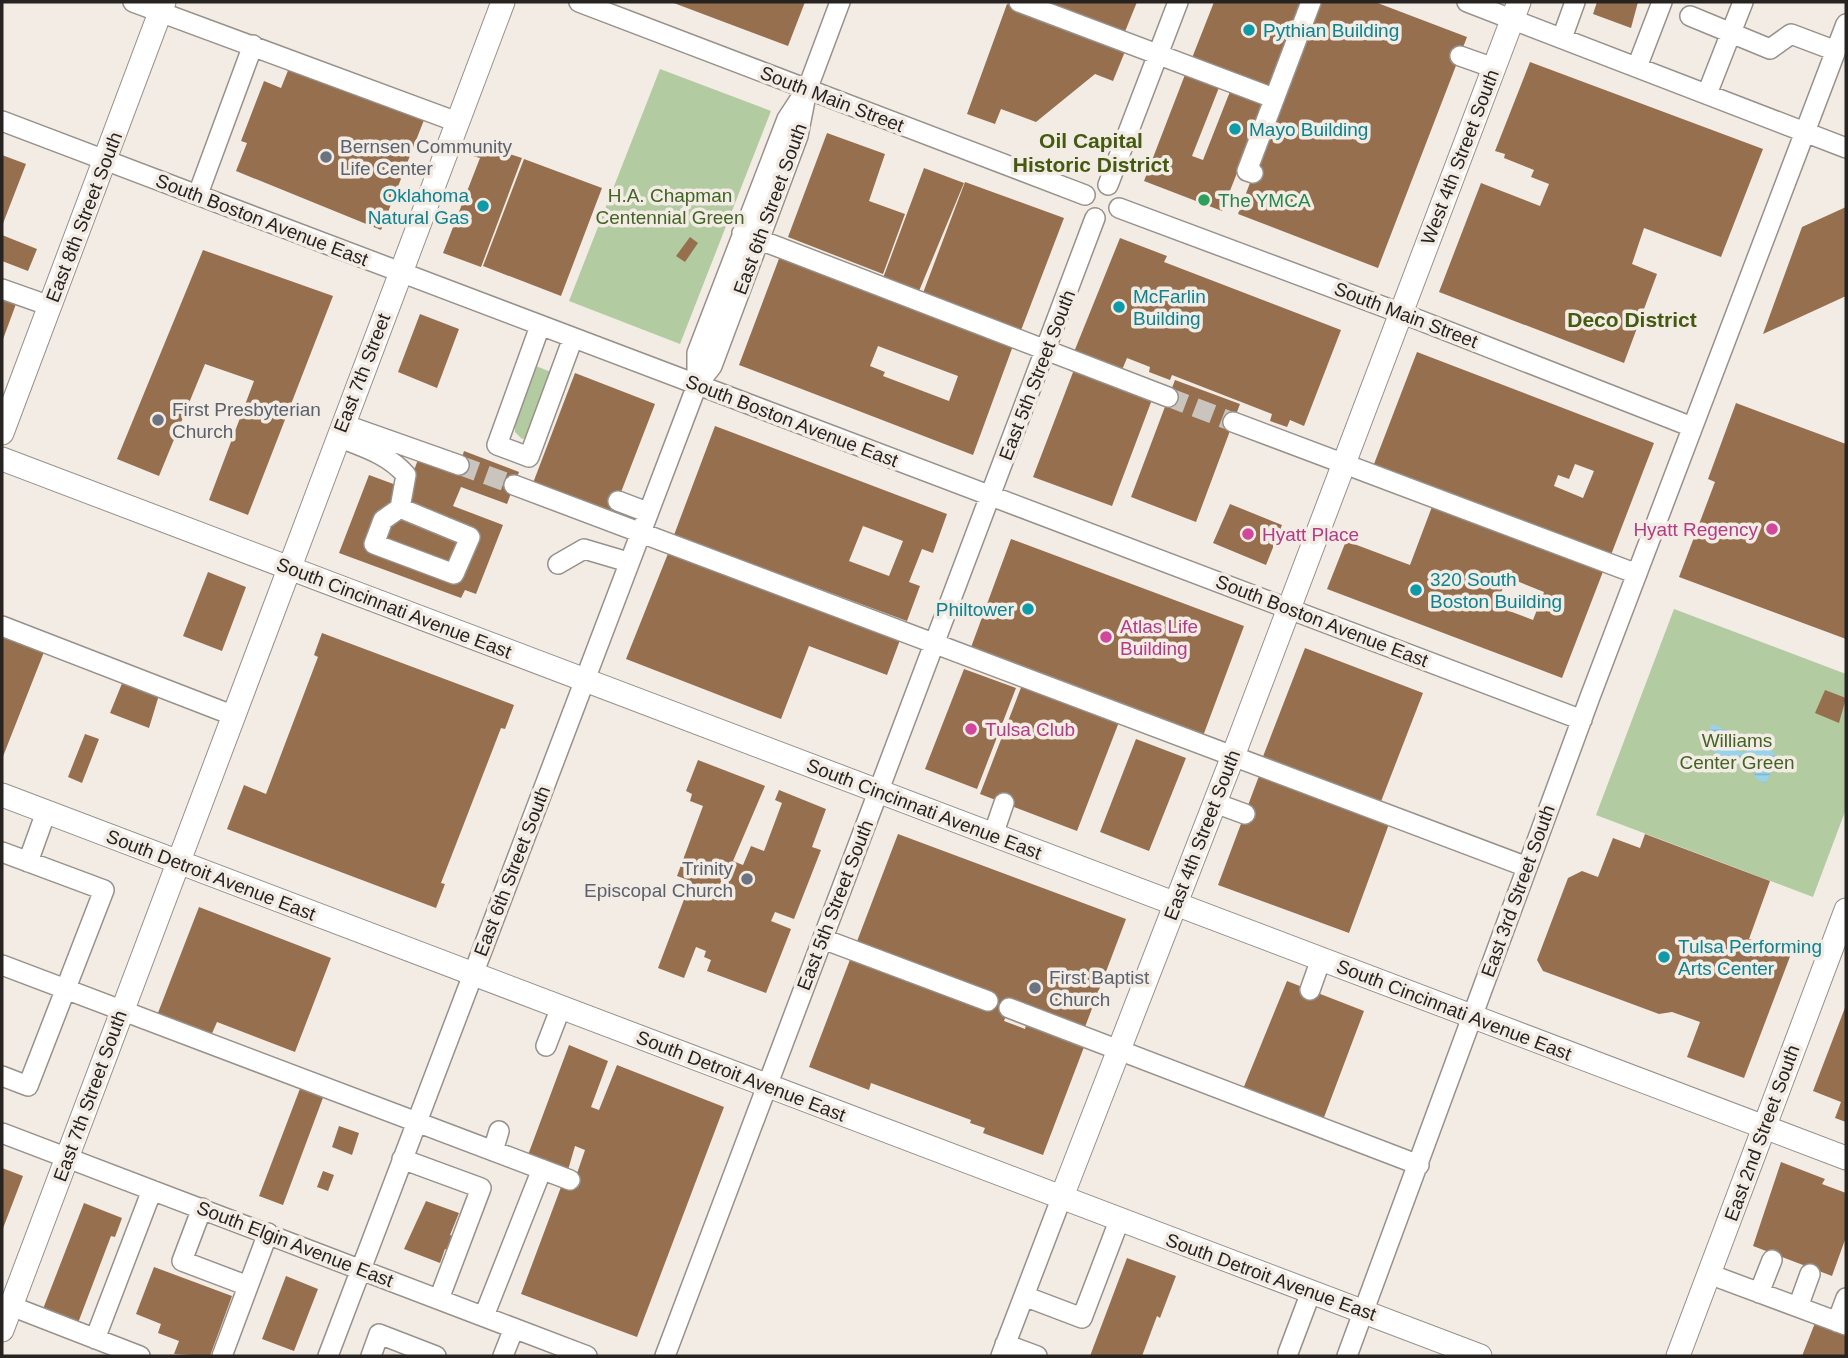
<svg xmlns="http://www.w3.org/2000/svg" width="1848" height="1358" viewBox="0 0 1848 1358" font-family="Arial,sans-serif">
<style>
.green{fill:#b2cba1}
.water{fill:url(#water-rules)}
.building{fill:#96704e;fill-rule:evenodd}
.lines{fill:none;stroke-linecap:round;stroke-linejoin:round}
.minor-tunnel{stroke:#cac4be;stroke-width:19;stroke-dasharray:19 10;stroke-linecap:butt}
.minor-casing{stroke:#98918b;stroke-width:22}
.major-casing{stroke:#98918b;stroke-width:25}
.minor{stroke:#fff;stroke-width:19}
.major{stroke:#fff;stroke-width:23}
.culture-dot{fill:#0f9aa8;stroke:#f3ece5;stroke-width:2.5}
.worship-dot{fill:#6b7280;stroke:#f3ece5;stroke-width:2.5}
.leisure-dot{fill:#2e9e5b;stroke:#f3ece5;stroke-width:2.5}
.hotel-dot{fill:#d1479c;stroke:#f3ece5;stroke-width:2.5}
.labels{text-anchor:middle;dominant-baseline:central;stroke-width:7;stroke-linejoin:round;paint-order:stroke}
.culture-label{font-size:19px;fill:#0d838f;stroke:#f3ece5;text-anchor:start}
.street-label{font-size:19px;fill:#262321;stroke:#f3ece5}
.worship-label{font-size:19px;fill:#5b616d;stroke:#f3ece5;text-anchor:start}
.park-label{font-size:19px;fill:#426324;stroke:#f3ece5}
.leisure-label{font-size:19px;fill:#27864d;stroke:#f3ece5;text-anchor:start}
.hotel-label{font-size:19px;fill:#b23c85;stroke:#f3ece5;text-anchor:start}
.neighbourhood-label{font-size:21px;font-weight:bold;fill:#445a10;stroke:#f3ece5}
</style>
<defs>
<pattern id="water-rules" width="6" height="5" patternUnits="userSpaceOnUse" patternTransform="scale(1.75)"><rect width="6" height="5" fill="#99d3eb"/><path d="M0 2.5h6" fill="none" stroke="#84b5c9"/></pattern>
</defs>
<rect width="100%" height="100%" fill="#f3ece5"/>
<!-- green -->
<path class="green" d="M660 69 771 111 680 344 569 301Z
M536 366 551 372 527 438 522 439 515 432V424Z
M1674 609 1846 674V809L1813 897 1596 815Z"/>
<!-- water -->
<path class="water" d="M1712 724 1731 732 1736 749 1742 753 1761 745 1772 750 1777 759 1766 783 1757 780 1751 767 1731 758 1722 759 1716 756 1713 745 1705 741Z"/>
<!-- building -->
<path class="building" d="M671 2H805L788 46Z
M1044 2H1137L1124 34Z
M1214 2H1305L1272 88 1192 58Z
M1320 2H1375L1467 37 1378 268 1238 214Z
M1597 2H1638L1631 28 1593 14Z
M1007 4 1126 49 1113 81 1095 74 1036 122 1001 109 995 124 967 114Z
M1530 62 1763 149 1721 257 1644 228 1632 264 1657 274 1624 363 1439 292 1481 183 1540 206 1549 184 1531 177 1534 170 1504 158 1505 154 1495 151Z
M289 68 424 120 381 230 236 171 247 143 241 141 264 81 281 88Z
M1186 72 1220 85 1192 156 1203 160 1231 89 1265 102 1222 211 1144 181Z
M827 133 885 154 869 201 905 214 883 274 788 237Z
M478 144 522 158 481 267 443 253 480 158 473 156Z
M2 155 26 164 2 226Z
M524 159 602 188 561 296 483 266Z
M924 168 964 183 919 291 883 278Z
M965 182 1064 218 1020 333 923 293Z
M1846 207V296L1763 334 1802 227Z
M2 235 37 249 28 271 2 261Z
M690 237 698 243 685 262 676 256Z
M1120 238 1167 256 1164 262 1341 330 1304 426 1290 420 1287 427 1270 421 1272 414 1172 375 1170 380 1149 372 1150 367 1127 358 1122 370 1074 352Z
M203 250 333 296 248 515 209 500 254 381 205 364 159 476 117 459Z
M780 256 1014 343 973 455 739 365ZM878 346 958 376 949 401 883 376 885 372 870 366Z
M2 299 16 304 2 342Z
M420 314 459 329 437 388 398 372Z
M1417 352 1654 443 1611 555 1374 464ZM1575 464 1594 471 1583 498 1554 486 1558 475 1569 479Z
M1075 367 1153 397 1112 506 1033 477Z
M575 373 655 404 613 513 533 483Z
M1175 380 1240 404 1196 522 1131 497Z
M1736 403 1846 444V639L1679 577 1715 482 1708 479Z
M715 426 947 514 933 553 922 549 909 582 920 586 907 621 674 535ZM863 526 903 541 889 576 849 561Z
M464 451 519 472 507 504 461 487 453 506 503 525 476 594 465 590 461 598 339 553 369 475 407 489 419 457 459 467Z
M1230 504 1282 525 1266 565 1213 543Z
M1433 504 1604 569 1562 678 1327 589 1346 541 1410 565ZM1507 577 1544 592 1533 620 1496 606Z
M1011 539 1244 626 1203 736 970 650Z
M669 551 900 640 887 675 809 646 781 719 626 659Z
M208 572 246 587 222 651 183 636Z
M322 633 514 705 505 729 501 728 441 883 445 884 436 908 227 829 244 785 266 794 318 657 314 655Z
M2 636 44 652 2 759Z
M1305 648 1423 693 1380 804 1262 759Z
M964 669 1016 688 977 789 925 769Z
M123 681 159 695 149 728 110 713Z
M1022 685 1119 722 1077 831 980 794Z
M1825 690 1846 698 1839 723 1815 713Z
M85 734 99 739 82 783 68 777Z
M1136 739 1186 758 1149 851 1100 832Z
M698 760 765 786 733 861 743 865 751 846 764 851 782 803 775 800 779 790 826 809 812 847 821 850 794 919 775 912 771 921 791 929 766 993 707 971 711 960 704 957 706 951 696 947 684 978 658 968 691 881 677 876 703 806 690 801 692 794 686 791Z
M1259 776 1389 824 1349 933 1218 885Z
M898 834 1126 919 1085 1027 1012 1000 1004 1021 1025 1029 1026 1025 1084 1047 1043 1155 983 1133 985 1128 970 1123 971 1120 871 1083 869 1090 809 1067Z
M1645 834 1770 881 1749 939 1791 954 1744 1078 1687 1057 1700 1022 1672 1012 1659 1014 1543 971 1537 960 1568 878 1582 871 1598 877 1613 838 1640 848Z
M199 907 331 958 295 1052 217 1022 210 1038 156 1018Z
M1287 981 1364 1011 1323 1120 1243 1089Z
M1846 1005V1122L1835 1118 1841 1102 1813 1091Z
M569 1045 608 1061 591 1107 599 1110 617 1065 724 1107 637 1337 521 1294 561 1187 571 1191 585 1150 575 1146 568 1170 528 1155Z
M301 1086 324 1095 283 1205 259 1196Z
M339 1126 359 1133 352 1155 332 1147Z
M1781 1162 1825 1179 1822 1184 1846 1193V1237L1832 1276 1753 1246Z
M2 1168 23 1176 2 1231Z
M323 1171 334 1175 328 1191 317 1187Z
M426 1201 459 1213 450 1235 456 1237 450 1251 445 1249 440 1263 404 1249Z
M84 1203 122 1218 115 1237 111 1236 78 1323 43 1309Z
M1127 1258 1176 1276 1160 1318 1157 1316 1142 1356H1090Z
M154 1267 232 1296 210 1356 174 1354 179 1341 158 1333 161 1324 136 1314Z
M286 1276 318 1289 294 1351 262 1339Z
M1815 1323 1846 1335V1356H1802Z"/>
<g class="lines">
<!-- minor-tunnel -->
<path class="minor-tunnel" d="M1168 397 1233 422
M459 465 514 485"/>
<!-- minor casing -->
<g class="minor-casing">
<path id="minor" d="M133 2 457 122
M579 2 1085 195
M1019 2 1268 96
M1467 2 1846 148
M1690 16 1770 49 1791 34 1836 51
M1562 38 1575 2
M1460 56 1494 68
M1637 67 1662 2
M1707 94 1743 2
M2 121 1582 720
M1253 173 1247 171 1311 2
M1108 185 1178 2
M198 194 253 45
M1119 208 1419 320 1692 427
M742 233 1168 397
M2 289 50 306
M540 326 497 445 529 457 573 338
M697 385V353L787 119 804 93
M1233 422 1637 574
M343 424 459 465
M338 437C363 447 388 454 406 475L400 508 383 520 374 544 454 574 470 537 400 508
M514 485 1527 867
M618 501 647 512
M558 564 584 549 628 562
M2 626 232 715
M1215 803 1245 814
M993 835 1004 803
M2 852 104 890 28 1086 2 1076
M28 862 46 812
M823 939 988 1001
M2 965 570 1180
M1310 990 1321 959
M1009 1008 1419 1165
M546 1046 561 1007
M2 1133 587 1356
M493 1151 499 1131
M402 1159 481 1188 439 1299
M202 1208 182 1261 248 1286
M1709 1274 1846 1325
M1759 1293 1772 1260
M1024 1296 1082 1318 1119 1221
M11 1306 140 1356
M1798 1307 1810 1274
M484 1316 542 1169
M1837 1322 1846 1298
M95 1339 152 1190
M1005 1344 1037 1356
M1288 1353 1311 1292
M222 1356 268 1233
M328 1356 697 385 712 366 798 136 807 90 840 2
M371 1356 379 1334 436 1356
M503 1356 514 1328
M665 1356 1095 218
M1001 1356 1061 1199
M1347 1356 1590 697 1846 24"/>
</g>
<!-- major casing -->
<g class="major-casing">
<path id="major" d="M2 433 164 2
M2 459 1846 1158
M2 795 1480 1356
M1061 1199 1233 756 1519 2
M2 1330 503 2
M1678 1356 1846 910"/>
</g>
<!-- minor -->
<use href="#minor" class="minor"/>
<!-- major -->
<use href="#major" class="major"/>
</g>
<!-- markers -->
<g class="culture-dot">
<circle cx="1249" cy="30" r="7"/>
<circle cx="1235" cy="129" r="7"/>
<circle cx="483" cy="206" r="7"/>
<circle cx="1119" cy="307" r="7"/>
<circle cx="1416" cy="590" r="7"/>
<circle cx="1028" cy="609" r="7"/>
<circle cx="1664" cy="957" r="7"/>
</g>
<g class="worship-dot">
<circle cx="326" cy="157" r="7"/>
<circle cx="158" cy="420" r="7"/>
<circle cx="747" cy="879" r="7"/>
<circle cx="1035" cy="988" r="7"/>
</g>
<circle class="leisure-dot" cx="1204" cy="200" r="7"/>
<g class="hotel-dot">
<circle cx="1772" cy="529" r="7"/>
<circle cx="1248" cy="534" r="7"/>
<circle cx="1106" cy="637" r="7"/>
<circle cx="971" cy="729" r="7"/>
</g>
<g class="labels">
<!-- culture labels -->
<g class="culture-label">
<text x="1263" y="30">Pythian Building</text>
<text x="1249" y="129">Mayo Building</text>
<text x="469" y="195" text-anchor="end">Oklahoma<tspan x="469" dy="22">Natural Gas</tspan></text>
<text x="1133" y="296">McFarlin<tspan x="1133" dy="22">Building</tspan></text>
<text x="1430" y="579">320 South<tspan x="1430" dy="22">Boston Building</tspan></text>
<text x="1014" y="609" text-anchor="end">Philtower</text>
<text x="1678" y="946">Tulsa Performing<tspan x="1678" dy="22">Arts Center</tspan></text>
</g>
<!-- street labels -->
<g class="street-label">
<text transform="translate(832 99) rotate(21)">South Main Street</text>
<text transform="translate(1460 157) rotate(-69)">West 4th Street South</text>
<text transform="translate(770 209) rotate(-70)">East 6th Street South</text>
<text transform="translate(84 217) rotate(-69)">East 8th Street South</text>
<text transform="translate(262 220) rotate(21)">South Boston Avenue East</text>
<text transform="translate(1406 315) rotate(21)">South Main Street</text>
<text transform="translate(362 373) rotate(-69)">East 7th Street</text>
<text transform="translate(1037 375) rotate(-69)">East 5th Street South</text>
<text transform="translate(792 421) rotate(21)">South Boston Avenue East</text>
<text transform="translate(394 608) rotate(21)">South Cincinnati Avenue East</text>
<text transform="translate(1322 621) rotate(21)">South Boston Avenue East</text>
<text transform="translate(924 809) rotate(21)">South Cincinnati Avenue East</text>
<text transform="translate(1202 835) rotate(-69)">East 4th Street South</text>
<text transform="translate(512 871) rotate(-69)">East 6th Street South</text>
<text transform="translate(211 875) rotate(21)">South Detroit Avenue East</text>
<text transform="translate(1518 891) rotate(-70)">East 3rd Street South</text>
<text transform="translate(835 905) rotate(-69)">East 5th Street South</text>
<text transform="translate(1454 1010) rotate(21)">South Cincinnati Avenue East</text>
<text transform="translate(741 1076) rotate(21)">South Detroit Avenue East</text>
<text transform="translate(90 1096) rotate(-70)">East 7th Street South</text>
<text transform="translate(1762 1133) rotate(-70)">East 2nd Street South</text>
<text transform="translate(295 1244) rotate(21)">South Elgin Avenue East</text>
<text transform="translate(1271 1277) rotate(20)">South Detroit Avenue East</text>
</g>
<!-- worship labels -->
<g class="worship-label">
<text x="340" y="146">Bernsen Community<tspan x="340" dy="22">Life Center</tspan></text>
<text x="172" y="409">First Presbyterian<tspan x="172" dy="22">Church</tspan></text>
<text x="733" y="868" text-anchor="end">Trinity<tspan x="733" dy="22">Episcopal Church</tspan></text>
<text x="1049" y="977">First Baptist<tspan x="1049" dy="22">Church</tspan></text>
</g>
<!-- park labels -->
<g class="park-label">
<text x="670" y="195">H.A. Chapman<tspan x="670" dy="22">Centennial Green</tspan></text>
<text x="1737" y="740">Williams<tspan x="1737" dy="22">Center Green</tspan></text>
</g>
<!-- leisure labels -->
<g class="leisure-label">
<text x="1218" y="200">The YMCA</text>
</g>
<!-- hotel labels -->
<g class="hotel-label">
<text x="1758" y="529" text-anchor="end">Hyatt Regency</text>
<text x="1262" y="534">Hyatt Place</text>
<text x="1120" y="626">Atlas Life<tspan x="1120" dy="22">Building</tspan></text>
<text x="985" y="729">Tulsa Club</text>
</g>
<!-- neighbourhood labels -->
<g class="neighbourhood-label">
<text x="1091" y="140">Oil Capital<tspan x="1091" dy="24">Historic District</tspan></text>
<text x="1632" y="319">Deco District</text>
</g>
</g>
<!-- border -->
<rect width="1848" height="1358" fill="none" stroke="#262321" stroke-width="7"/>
</svg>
